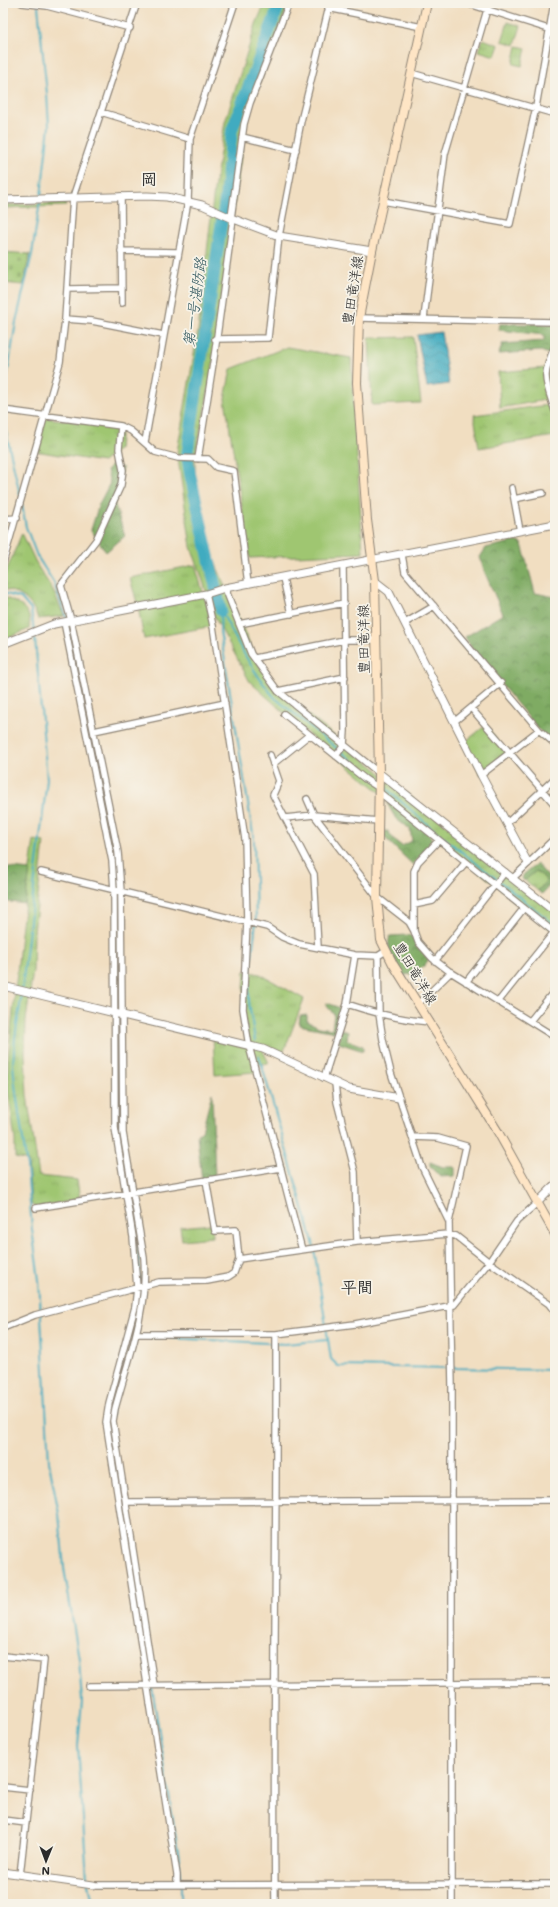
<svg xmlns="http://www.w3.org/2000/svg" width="558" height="1907" viewBox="0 0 558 1907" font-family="Mali,'Klee One',sans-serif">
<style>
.grass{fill:url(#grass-tufts);stroke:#65784e}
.forest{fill:url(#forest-crowns);stroke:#556b47}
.cemetery{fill:url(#cemetery-stones);stroke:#65784e}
.pitch{fill:#9fc671;stroke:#65784e}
.water{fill:url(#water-waves);stroke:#366b76}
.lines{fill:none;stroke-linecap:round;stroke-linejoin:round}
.stream{stroke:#40abc0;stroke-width:2}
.river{stroke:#40abc0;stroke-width:12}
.minor-casing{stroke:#8e8476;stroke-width:8}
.tertiary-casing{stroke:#8e8476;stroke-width:9}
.secondary-casing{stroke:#8e8476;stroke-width:10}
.minor{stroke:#fff;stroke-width:5.5}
.tertiary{stroke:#fff;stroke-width:7}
.secondary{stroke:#fee5c5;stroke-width:8}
.labels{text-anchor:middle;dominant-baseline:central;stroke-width:3.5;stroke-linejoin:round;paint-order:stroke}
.street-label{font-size:14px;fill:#2b2b2b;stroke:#f7f3e8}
.water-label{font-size:15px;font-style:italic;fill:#32585f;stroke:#f7f3e8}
.quarter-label{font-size:16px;font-weight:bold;fill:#2b2b2b;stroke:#f7f3e8}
</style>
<defs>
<pattern id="grass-tufts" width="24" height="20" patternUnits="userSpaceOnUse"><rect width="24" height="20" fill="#9fc671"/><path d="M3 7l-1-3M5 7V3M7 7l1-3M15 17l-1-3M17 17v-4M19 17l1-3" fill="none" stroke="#89aa62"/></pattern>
<pattern id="forest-crowns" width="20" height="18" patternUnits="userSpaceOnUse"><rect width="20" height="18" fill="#7fab63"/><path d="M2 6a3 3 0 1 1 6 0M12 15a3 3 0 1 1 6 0" fill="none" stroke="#688b52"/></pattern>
<pattern id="cemetery-stones" width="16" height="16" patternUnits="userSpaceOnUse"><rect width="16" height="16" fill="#9fc671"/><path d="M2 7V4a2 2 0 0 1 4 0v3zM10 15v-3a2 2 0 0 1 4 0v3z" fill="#89aa62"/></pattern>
<pattern id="water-waves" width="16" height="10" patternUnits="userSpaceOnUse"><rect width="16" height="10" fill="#40abc0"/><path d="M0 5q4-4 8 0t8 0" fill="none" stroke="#368b9c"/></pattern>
</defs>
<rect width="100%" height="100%" fill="#f7f3e8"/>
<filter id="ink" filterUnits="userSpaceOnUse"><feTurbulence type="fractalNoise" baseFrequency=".025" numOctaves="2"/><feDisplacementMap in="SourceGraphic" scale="8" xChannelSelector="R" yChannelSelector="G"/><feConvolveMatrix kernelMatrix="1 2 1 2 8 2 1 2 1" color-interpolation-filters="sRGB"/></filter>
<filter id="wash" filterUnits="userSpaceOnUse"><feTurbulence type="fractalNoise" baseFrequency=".012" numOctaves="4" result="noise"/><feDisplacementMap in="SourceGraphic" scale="16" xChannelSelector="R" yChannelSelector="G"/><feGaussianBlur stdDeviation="0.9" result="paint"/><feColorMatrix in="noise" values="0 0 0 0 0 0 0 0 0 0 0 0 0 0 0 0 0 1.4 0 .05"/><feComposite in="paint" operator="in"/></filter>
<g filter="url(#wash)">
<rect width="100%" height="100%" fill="#f1dec1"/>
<!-- grass -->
<path class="grass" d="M265 3H289L246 118 211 378 195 458V472L206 534 217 567 258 664 281 693 555 912V933L307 733 250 682 214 616 200 572 191 547 177 452 198 331 214 190 225 122 256 24Z
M508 22 521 26 515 45 502 41Z
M483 39 499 45 495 56 479 51Z
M517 46 526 48 522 66 513 64Z
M65 203 66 206 3 208V205Z
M546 368 551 399 500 408 498 372Z
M548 405 555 422V436L479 448 474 415Z
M44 418 121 426 119 449 103 462 35 451Z
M22 533 38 567 53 590 64 616 38 619C32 601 22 593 3 589V579Z
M195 565 213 626 144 639 138 607 130 578Z
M3 597C19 603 33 609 29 629L3 640Z
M486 725 507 754 481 775 465 742Z
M34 840 44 842 34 933 33 971 26 1020 25 1054 27 1095 39 1176 77 1180 80 1199 36 1208 31 1204 28 1161 15 1158V1140L8 1090V1059L22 924Z
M536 871 544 877 546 881 538 891 525 880Z
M245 971 260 974 304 999 282 1056 262 1049 269 1063 254 1065 256 1072 215 1075 213 1037 249 1046 243 1009Z
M212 1224 213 1237 182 1240 180 1227Z"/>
<!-- forest -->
<path class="forest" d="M500 324H555V346L551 355 541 351 499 354 502 344 544 341V335L499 330Z
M111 465 123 468 114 502 125 536 106 552 91 530 99 504 110 483 107 471Z
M516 541 522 544 535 593 555 597V744L539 730 474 652 465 637 503 614 485 573 480 557 486 548Z
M387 803C403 812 427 823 433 842L413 865 385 838 383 831H388L395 841 402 846 412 841 410 829 396 819Z
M537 864 550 879V885L542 894 538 891 546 881 544 877 536 871 524 881 522 878 524 874Z
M3 867 30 870 25 904 3 901Z
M409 935 418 942 429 958C424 970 412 976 400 975 394 963 385 949 390 936Z
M327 1003 340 1008 341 1014 335 1032 299 1025 300 1016 307 1015V1021L319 1027 332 1029 334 1014 325 1004Z
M340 1029 348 1032 347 1040 363 1046V1051L339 1043Z
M212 1093 215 1179 202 1181 197 1135 202 1131Z
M430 1162 443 1167H455V1176L441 1177 430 1167Z"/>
<!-- cemetery -->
<path class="cemetery" d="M3 252 30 254 23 285 3 283Z"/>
<!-- pitch -->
<path class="pitch" d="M413 337 421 403 372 405 369 338Z
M287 347 351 358 363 553 250 558 225 399 231 369Z"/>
<!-- water -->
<path class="water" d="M441 332 449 384 427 387 417 335Z"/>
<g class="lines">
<!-- stream -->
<path class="stream" d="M38 6 47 94 49 126 41 196
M3 400 16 322 32 254 40 201
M3 419 20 495
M22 505 26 527 37 556 54 583 67 619
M3 593 21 598 31 610 35 639 47 779 22 988
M221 611C237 641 252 672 275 698L377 781
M221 612 220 631 254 840 256 921 249 983V1002L255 1041
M68 623 93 742
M382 785 435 831 555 925
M113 842 117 872
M118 880 119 1012
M22 993 15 1038 13 1064 15 1085 27 1167 32 1229 39 1280 49 1462 59 1514 64 1568 79 1659 82 1701 78 1746 87 1878 92 1904
M119 1016 120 1133 128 1179
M259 1056 313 1242 331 1359 338 1366 555 1370
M136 1229 141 1286
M129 1339 136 1320 141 1293
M129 1339 149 1337 285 1344 327 1340
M111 1418 113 1399 122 1364
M111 1429 178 1851 181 1876V1904
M91 1896 102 1904"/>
<!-- river -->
<path class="river" d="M221 611 190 474 187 456 225 200 232 130 280 3"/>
</g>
</g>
<g filter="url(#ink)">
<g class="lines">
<!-- minor casing -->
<g class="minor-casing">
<path id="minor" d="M22 3 47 6 130 28
M466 3 555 31
M328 8 422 27
M411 73 555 114
M101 112 190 139
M242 137 296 150
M121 196 122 303
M383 201 510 224 536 107 554 3
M231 218 244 124 250 103 289 3
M121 251 178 252
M67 289 122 288
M359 318 555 322
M424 318 445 154 489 3
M65 319 92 321 163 335
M215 339 268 338 279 236 301 121 330 3
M555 346C541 377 545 380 555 411
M3 410 121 426 131 431 155 452 178 458 208 459 216 467 234 471 248 584
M121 426 119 449 123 470 121 485 96 540 61 585 71 620 118 852 121 892 123 1133 144 1258C148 1310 128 1360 115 1409L113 1421 154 1685
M145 442 188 201 190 139 235 3
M198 459 215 351 233 219
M512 488 520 531
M514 499 543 493
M3 519 17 518
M402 555 405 572 539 730 555 744
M3 563 60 362 65 319 73 197 137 3
M283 578 291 614
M225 588 251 654 278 691 379 773
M206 594 213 626 245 839 247 922 243 1009 249 1046 302 1250
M64 622 112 861 114 890 115 1128 133 1237 137 1288 135 1307 109 1403 106 1422 177 1875V1885
M405 623 434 606
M239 624 344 603
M255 658 344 640H376
M278 691 345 677
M471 708 555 805
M284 714 365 779 379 788
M455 721 501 683
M94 731 225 703
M270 755 279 781 273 795 314 874 318 947
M336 756 344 745 345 731 343 566
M273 764 309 735
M481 775 539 730
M379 792 555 933
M307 799 314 815 377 897 409 922 414 931
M285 818 314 815 378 821
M507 823 555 778
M439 840 418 862 414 871V931L418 942 432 958 449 971 555 1037
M41 872 267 927 282 937 299 944 355 955 378 956 386 951
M513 878 555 838
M414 905 433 901 466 862
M378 956 379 1014 383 1040 391 1073 422 1167 449 1222 452 1387V1904
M435 961 505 872
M466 982 524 908
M498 1002 554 932
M347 1004C374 1013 401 1020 430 1022
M418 1004 451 972
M530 1021 555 990
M324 1078 347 1004 355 955
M335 1083 337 1102 355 1172 357 1242
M412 1137 438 1138 466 1146 449 1222
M36 1208 281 1168
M239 1259 357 1242 448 1234 456 1236 489 1262 549 1304 555 1312
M3 1328 35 1315 159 1282 207 1281 228 1277 234 1273 239 1259 236 1230 215 1231 206 1180
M136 1334H276L355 1324 454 1305 489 1262 517 1221 537 1203
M126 1502 555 1500
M3 1656 44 1660 20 1875
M89 1686 555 1682
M3 1787 30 1790
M3 1820 26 1823
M93 1885 555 1884
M275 1904C273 1714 277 1524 276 1334"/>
</g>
<!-- tertiary casing -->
<g class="tertiary-casing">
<path id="tertiary" d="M3 200 147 196 167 197 202 205 231 218 279 236 372 251
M375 581 389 592 481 775 528 863
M3 644 54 624 206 594 225 588 555 524
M379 773 555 912
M3 986 263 1049 349 1089 399 1098
M537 1203 555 1185
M3 1872 93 1885"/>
</g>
<!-- secondary casing -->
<g class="secondary-casing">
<path id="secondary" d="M427 3 372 251 359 318 357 383 367 520 375 581 379 773 377 897 381 940 393 964 498 1132 555 1234"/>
</g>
<!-- minor -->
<use href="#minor" class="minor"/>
<!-- tertiary -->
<use href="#tertiary" class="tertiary"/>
<!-- secondary -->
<use href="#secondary" class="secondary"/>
</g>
</g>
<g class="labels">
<!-- street labels -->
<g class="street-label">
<text transform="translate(352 290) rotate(-81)">豊田竜洋線</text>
<text transform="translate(363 639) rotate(-91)">豊田竜洋線</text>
<text transform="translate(416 973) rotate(59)">豊田竜洋線</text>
</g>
<!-- water labels -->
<g class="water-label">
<text transform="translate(194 302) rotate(-82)">第一号湛防路</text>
</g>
<!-- quarter labels -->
<g class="quarter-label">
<text x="149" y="178">岡</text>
<text x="357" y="1286">平間</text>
</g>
</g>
<!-- margin -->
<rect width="558" height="1907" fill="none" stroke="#f7f3e8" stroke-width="16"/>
<!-- north arrow -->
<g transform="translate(46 1861) rotate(181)" stroke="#f7f3e8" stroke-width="3" paint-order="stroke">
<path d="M0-3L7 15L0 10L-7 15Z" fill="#2b2b2b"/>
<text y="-6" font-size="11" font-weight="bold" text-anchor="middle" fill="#2b2b2b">N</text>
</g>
</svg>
